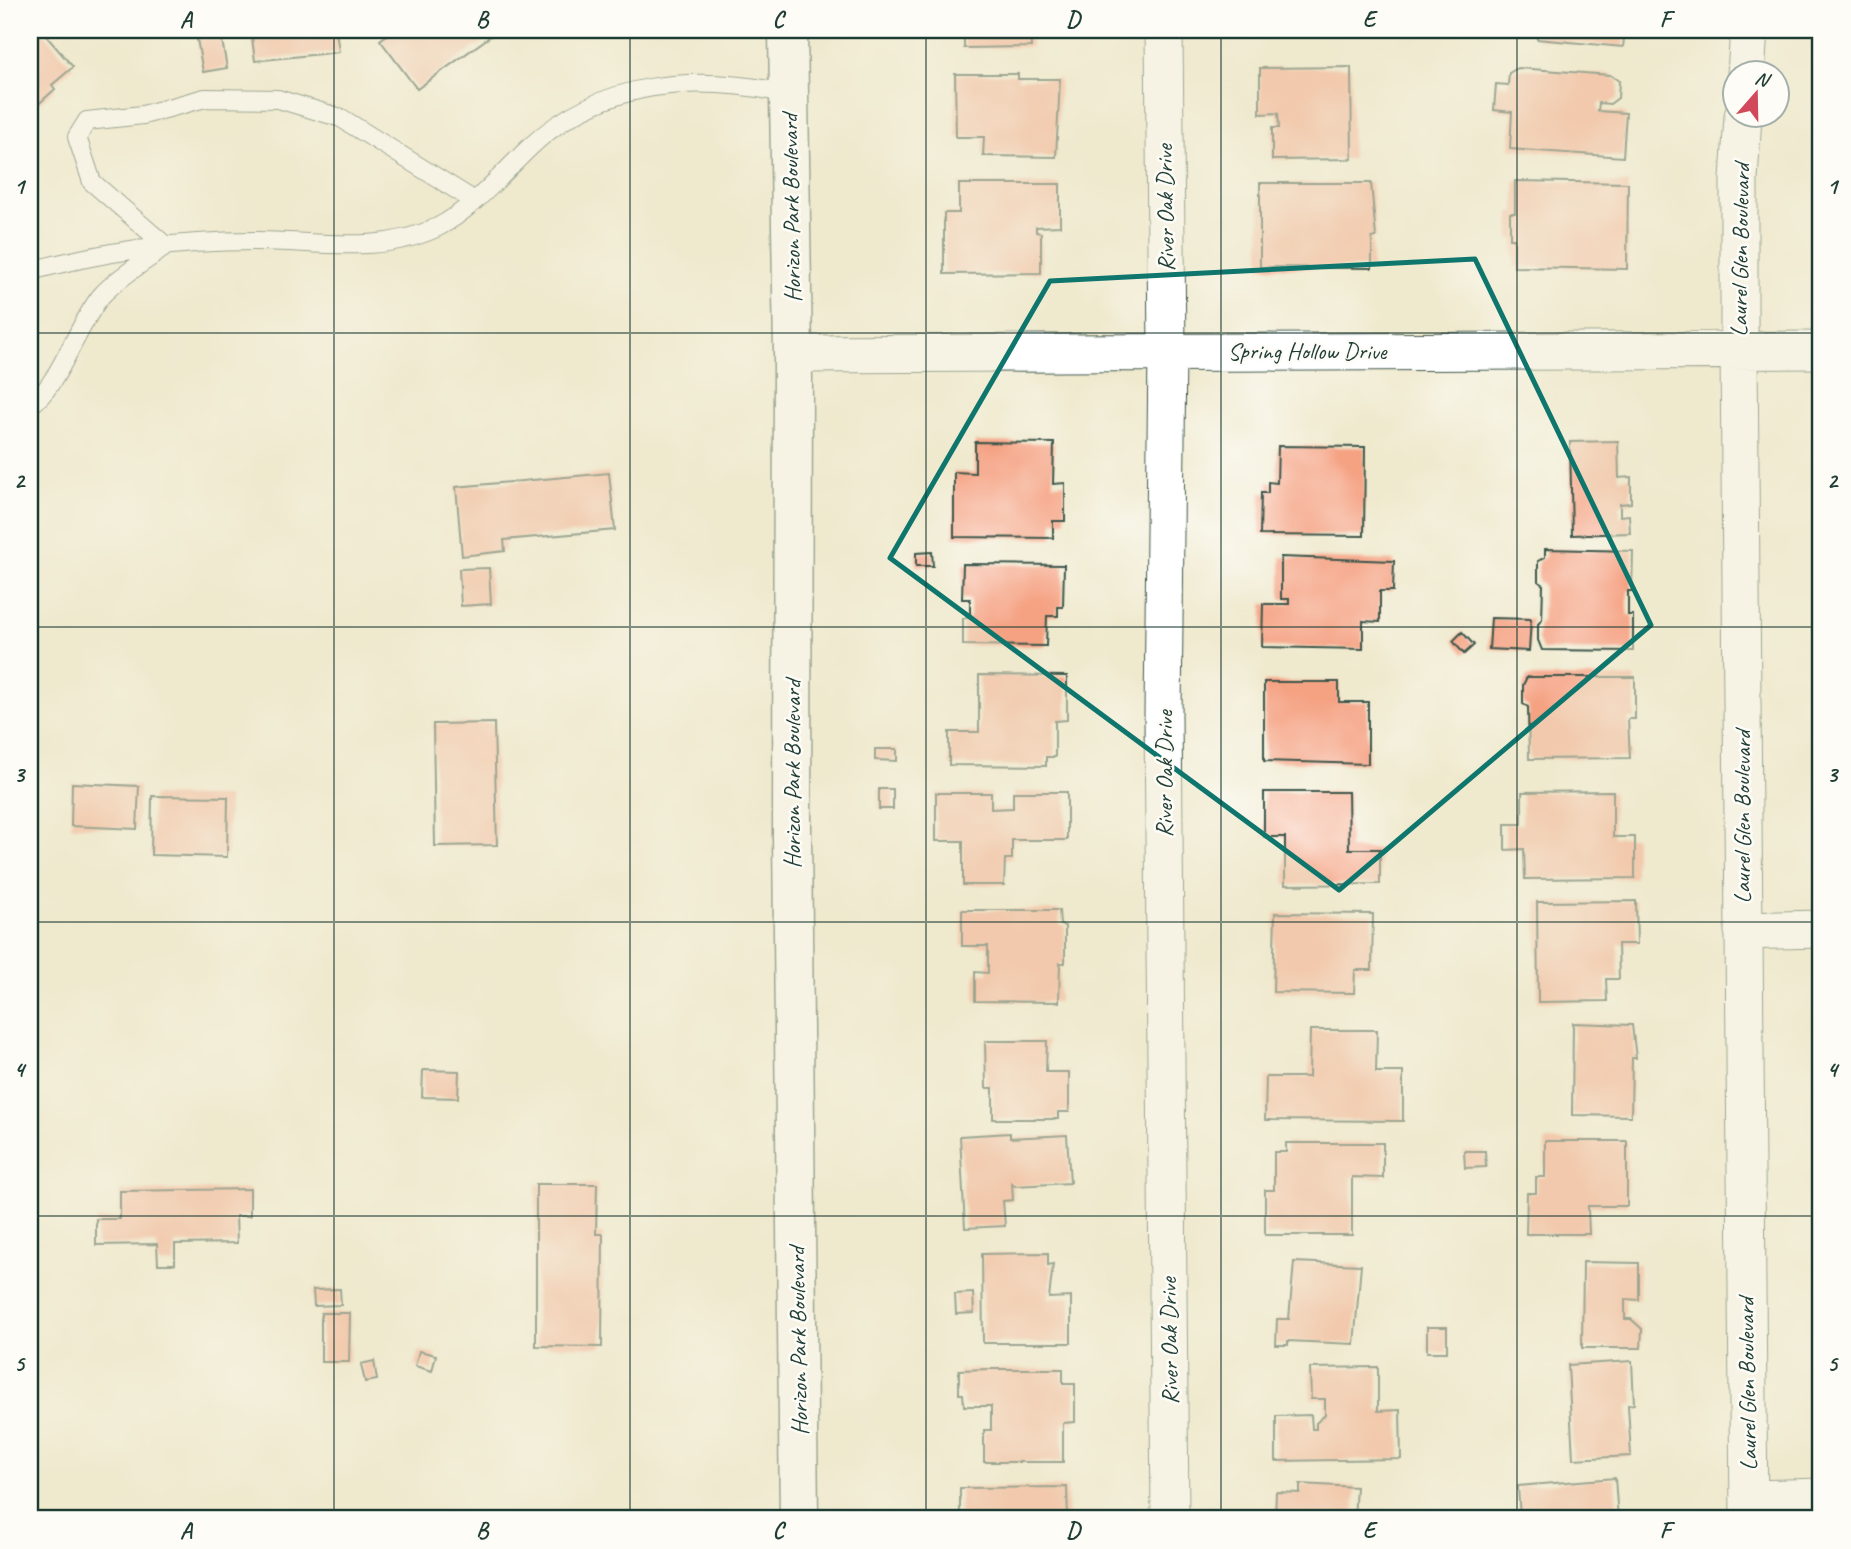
<svg xmlns="http://www.w3.org/2000/svg" width="1851" height="1549" viewBox="0 0 1851 1549" font-family="Caveat,sans-serif">
<style>
.building{fill:#f5a283}
.lines{fill:none;stroke-linecap:round;stroke-linejoin:round}
.lane-casing{stroke:#3e574b;stroke-width:20}
.street-casing{stroke:#3e574b;stroke-width:39}
.secondary-casing{stroke:#3e574b;stroke-width:41}
.lane{stroke:#fff;stroke-width:18}
.street{stroke:#fff;stroke-width:37}
.secondary{stroke:#fff;stroke-width:38}
.marked{fill:none;stroke:#0f766e;stroke-width:5;stroke-linejoin:round}
.grid{fill:none;stroke:#1f3d34;stroke-width:2;stroke-opacity:0.55}
.labels{text-anchor:middle;dominant-baseline:central;stroke-width:5;stroke-linejoin:round;paint-order:stroke}
.street-label{font-size:24px;fill:#1f3d34;stroke:#fdfcf7}
.neatline{fill:none;stroke:#1f3d34;stroke-width:2.5}
.grid-label{font-size:23px;text-anchor:middle;font-weight:bold;fill:#1f3d34}
</style>
<rect width="100%" height="100%" fill="#fdfcf7"/>
<filter id="ink" filterUnits="userSpaceOnUse"><feTurbulence type="fractalNoise" baseFrequency=".0143" numOctaves="2"/><feDisplacementMap in="SourceGraphic" scale="14" xChannelSelector="R" yChannelSelector="G"/><feConvolveMatrix kernelMatrix="1 2 1 2 8 2 1 2 1" color-interpolation-filters="sRGB"/></filter>
<filter id="wash" filterUnits="userSpaceOnUse"><feTurbulence type="fractalNoise" baseFrequency=".00686" numOctaves="4" result="noise"/><feDisplacementMap in="SourceGraphic" scale="28" xChannelSelector="R" yChannelSelector="G"/><feGaussianBlur stdDeviation="1.57" result="paint"/><feColorMatrix in="noise" values="0 0 0 0 0 0 0 0 0 0 0 0 0 0 0 0 0 1.4 0 .05"/><feComposite in="paint" operator="in"/></filter>
<g filter="url(#wash)">
<rect width="100%" height="100%" fill="#efe9cd"/>
<g id="blocks">
<!-- building -->
<path class="building" d="M30 30H41L73 67 52 85 55 89 32 110Z
M251 30H336L339 52 255 61Z
M394 30H499L417 89 380 40Z
M964 30H1030L1031 47 964 48Z
M1538 30H1625L1623 47 1537 39Z
M221 35 227 68 203 72 197 39Z
M1351 67 1352 159 1272 160V128H1279L1278 113 1260 114V68Z
M1518 68 1610 75 1619 81 1618 98 1610 104 1599 103 1598 111 1626 113 1623 157 1510 149 1512 112 1494 110 1496 84 1508 85 1509 73Z
M955 74H1018V79H1060L1056 157 983 156 984 137H956Z
M1515 181 1628 183 1627 269 1514 267V239H1510V213H1515Z
M1260 183H1371L1376 237 1372 238V268L1260 267Z
M959 184H1060V226L1036 227V232L1041 233V273L944 274V213H959Z
M1618 441 1619 478 1631 477V503L1620 504V516L1629 515 1630 533 1572 535 1570 442Z
M975 442 1054 443 1053 484 1065 483V521H1053V538L954 537V472L975 473Z
M1278 446 1365 447 1364 536 1260 535 1261 493H1268V482L1277 483Z
M609 473 615 530 504 540 505 551 462 556 456 487Z
M1545 549 1633 551 1632 591H1628V615H1633V651L1542 650 1538 640V624L1542 620 1543 585 1538 581V561L1545 557Z
M932 552 933 566H916V553Z
M1281 557 1394 561 1393 591H1380V622L1363 621V649L1262 647 1263 604H1289V599H1281Z
M963 564 1064 565 1063 607H1058V616H1047L1046 646 963 645V618H970V599H962Z
M489 568 491 604 461 606 459 569Z
M1491 618 1531 619 1529 651 1489 649Z
M1462 632 1474 645 1464 654 1453 641Z
M979 675 1067 676V720L1055 721V757H1046V766L949 765V732H979Z
M1527 677H1635V719H1628L1630 758 1529 759 1528 707 1523 704V685Z
M1264 682H1339V702H1368V764L1264 761Z
M494 723 497 845 435 846 433 724Z
M875 749H897V761L875 760Z
M72 783 139 786 137 829 71 826Z
M879 789H893V809H879Z
M1613 791V837H1635V878L1525 879 1524 849 1505 850V824H1522V792Z
M1013 792H1067V840H1012V859H1005L1004 885H963V841H936V793H991V809L1013 808Z
M1264 792H1348L1349 849H1380V884L1285 885V837H1264Z
M152 796 228 797 227 857 151 855Z
M1636 901 1637 944H1618L1619 979H1606L1607 1001 1538 1002 1537 902Z
M962 910H1059L1060 925 1065 926V963H1060L1059 1002 975 1001V972L988 973V946H962Z
M1275 913 1373 914 1372 970H1355L1354 993 1273 992Z
M1573 1023 1632 1025 1636 1058H1632L1631 1116 1572 1115Z
M1310 1030H1377L1376 1072H1403V1121L1265 1120 1266 1077H1309Z
M985 1041H1047L1046 1072H1069V1112H1058V1119H993V1088H986Z
M423 1070 459 1071 458 1098 422 1097Z
M1010 1133V1138L1067 1135 1070 1183 1015 1186 1012 1183 1013 1200 1003 1201 1005 1226 965 1228 960 1136Z
M1545 1141H1627V1206H1588L1589 1234H1526L1527 1193H1536V1177H1545Z
M1286 1143H1383V1178L1352 1177V1235H1265V1190H1274V1152H1286Z
M1464 1151H1485L1486 1167 1465 1168Z
M536 1184H597L596 1234H603L602 1347 536 1346Z
M250 1189V1216H236L237 1243 175 1244V1264H158L157 1244 96 1245V1219H120V1191Z
M1048 1253V1265L1053 1264 1049 1298 1071 1297V1343H983L982 1254Z
M1294 1262 1361 1265 1354 1344 1288 1341V1345H1276L1277 1319H1289Z
M1583 1262 1639 1263V1300L1625 1299V1319H1631L1642 1329 1641 1348H1582Z
M340 1289 341 1305 314 1306 313 1290Z
M973 1293 974 1313 956 1314 955 1294Z
M321 1313H350L349 1362H321Z
M1427 1327H1447V1352H1427Z
M419 1351 436 1355 432 1371 415 1366Z
M374 1361 377 1380 365 1382 361 1364Z
M1632 1361 1634 1404 1628 1405 1631 1456 1573 1459 1568 1365Z
M1378 1367V1411L1400 1410 1401 1459 1276 1461V1416L1311 1415 1312 1429H1316V1423L1325 1415V1399H1311L1310 1368Z
M990 1369H1063V1384H1075V1422L1063 1423V1462H984V1430H991V1406H964L963 1394H959V1370Z
M1615 1478 1618 1519H1520L1518 1486Z
M1300 1484 1356 1487 1354 1519H1275L1276 1492 1300 1493Z
M1067 1487 1068 1519H960V1488Z"/>
</g>
</g>
<g filter="url(#ink)">
<use href="#blocks" fill-opacity="0" stroke="#3e574b" stroke-width="2"/>
<g class="lines">
<!-- lane casing -->
<g class="lane-casing">
<path id="lane" d="M166 246 92 182 77 137 87 121 143 115 205 98 278 99 341 118 473 200
M30 271C106 251 176 241 255 241 318 241 379 255 438 227 469 212 505 171 530 147 602 79 698 74 789 94
M30 405C58 388 77 325 101 296 118 277 146 261 166 246"/>
</g>
<!-- street casing -->
<g class="street-casing">
<path id="street" d="M1164 30 1167 351 1163 715 1170 1519
M1746 74 1749 30
M1743 116 1739 179V351L1749 1519
M793 354 1821 350
M1743 931 1821 929
M1749 1499 1821 1497"/>
</g>
<!-- secondary casing -->
<g class="secondary-casing">
<path id="secondary" d="M788 30 793 354 792 835 799 1519"/>
</g>
<!-- lane -->
<use href="#lane" class="lane"/>
<!-- street -->
<use href="#street" class="street"/>
<!-- secondary -->
<use href="#secondary" class="secondary"/>
</g>
</g>
<!-- marked area -->
<path d="M0 0H1851V1549H0ZM1475 259 1651 625 1339 890 890 558 1050 281Z" fill="#efe9cd" fill-opacity=".55" fill-rule="evenodd"/>
<path class="marked" d="M1475 259 1651 625 1339 890 890 558 1050 281Z"/>
<!-- grid -->
<path class="grid" d="M334 30V1519M630 30V1519M926 30V1519M1221 30V1519M1517 30V1519M30 333H1821M30 627H1821M30 922H1821M30 1216H1821"/>
<g class="labels">
<!-- street labels -->
<g class="street-label">
<text transform="translate(791 208) rotate(-91)">Horizon Park Boulevard</text>
<text transform="translate(1165 208) rotate(-91)">River Oak Drive</text>
<text transform="translate(1740 250) rotate(-89)">Laurel Glen Boulevard</text>
<text x="1307" y="351">Spring Hollow Drive</text>
<text transform="translate(792 774) rotate(-90)">Horizon Park Boulevard</text>
<text transform="translate(1164 774) rotate(-90)">River Oak Drive</text>
<text transform="translate(1742 817) rotate(-90)">Laurel Glen Boulevard</text>
<text transform="translate(798 1341) rotate(-91)">Horizon Park Boulevard</text>
<text transform="translate(1169 1341) rotate(-91)">River Oak Drive</text>
<text transform="translate(1747 1384) rotate(-91)">Laurel Glen Boulevard</text>
</g>
</g>
<!-- margin -->
<rect width="1851" height="1549" fill="none" stroke="#fdfcf7" stroke-width="77"/>
<!-- north arrow -->
<g transform="translate(1756 94) rotate(20)"><circle r="33" fill="#fdfcf7" stroke="#a4b0a9" stroke-width="2"/>
<path d="M0-5L12 26L0 18L-12 26Z" fill="#d1495b"/>
<text y="-10" font-size="19" font-weight="bold" text-anchor="middle" fill="#1f3d34">N</text>
</g>
<rect x="38" y="38" width="1774" height="1472" class="neatline"/>
<g class="grid-label">
<text x="186" y="27">A</text>
<text x="482" y="27">B</text>
<text x="778" y="27">C</text>
<text x="1073" y="27">D</text>
<text x="1369" y="27">E</text>
<text x="1665" y="27">F</text>
<text x="19" y="194">1</text>
<text x="1832" y="194">1</text>
<text x="19" y="488">2</text>
<text x="1832" y="488">2</text>
<text x="19" y="782">3</text>
<text x="1832" y="782">3</text>
<text x="19" y="1077">4</text>
<text x="1832" y="1077">4</text>
<text x="19" y="1371">5</text>
<text x="1832" y="1371">5</text>
<text x="186" y="1538">A</text>
<text x="482" y="1538">B</text>
<text x="778" y="1538">C</text>
<text x="1073" y="1538">D</text>
<text x="1369" y="1538">E</text>
<text x="1665" y="1538">F</text>
</g>
</svg>
